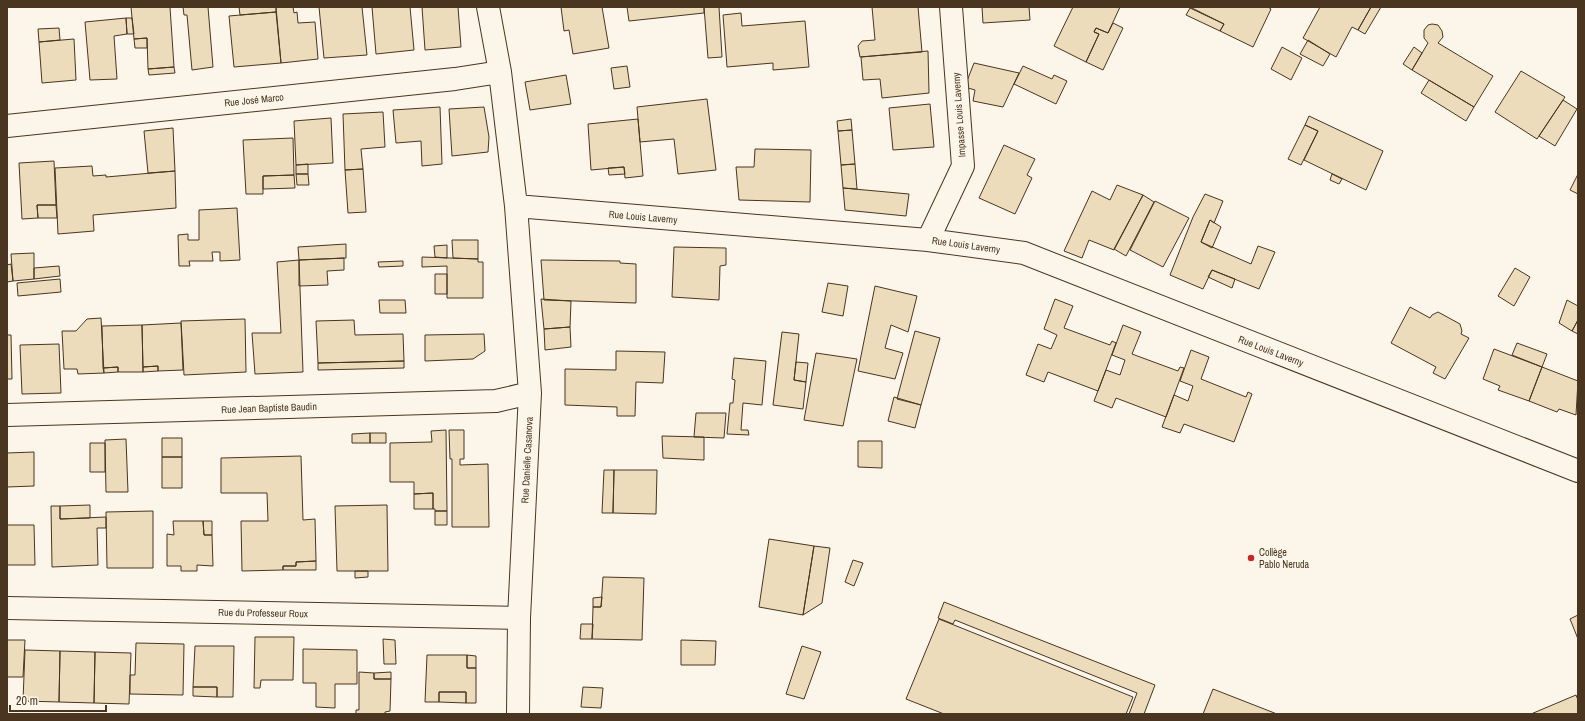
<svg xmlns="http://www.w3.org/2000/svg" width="1585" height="721" viewBox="0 0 1585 721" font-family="'Archivo Narrow',sans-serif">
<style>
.building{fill:#ecdcbc;stroke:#4a3520}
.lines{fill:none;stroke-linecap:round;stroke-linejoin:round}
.minor-casing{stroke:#4a3520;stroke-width:24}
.minor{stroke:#fbf6e9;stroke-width:22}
.poi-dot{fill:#c62828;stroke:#fbf6e9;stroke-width:1.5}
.labels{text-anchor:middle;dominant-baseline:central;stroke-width:3;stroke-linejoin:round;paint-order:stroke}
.street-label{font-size:10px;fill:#4a3520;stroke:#fbf6e9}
.poi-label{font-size:10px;fill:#4a3520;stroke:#fbf6e9;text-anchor:start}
</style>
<rect width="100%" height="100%" fill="#fbf6e9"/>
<!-- building -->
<path class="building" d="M131 7H170L174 67 148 69 147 38 134 39Z
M183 7H208L213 67 192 70 187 15H184Z
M239 7H276V12L240 15Z
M276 7H293L294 13 297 12 298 23 315 22 318 59 281 63Z
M319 7H362L367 55 324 58Z
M372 7H410L414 50 376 54Z
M422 7H458L461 47 425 50Z
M561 7H602L609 48 573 54 569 30 564 31Z
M627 7H704V13L629 21Z
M704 7H719L722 57 708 58Z
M872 7H918L922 52 860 57 858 46 862 41 875 40Z
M982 7H1029L1030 20 983 23Z
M1073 7H1120L1108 33 1096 28 1094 32 1099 34 1086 62 1054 46Z
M1190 7H1268L1271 9 1253 47 1220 31 1224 24Z
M1320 7H1371L1358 30 1352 27 1336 57 1303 38Z
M1371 7H1381L1365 34 1358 30Z
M1190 8 1224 24 1220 31 1186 15Z
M276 12 281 63 234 67 229 16Z
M741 13 742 26 805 21 809 67 773 70V63L727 67 723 15Z
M126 18 127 34 114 36 117 79 90 80 85 22Z
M126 18H132L134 34H127Z
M1113 23 1123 28 1103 70 1086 62 1099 34 1094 32 1096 28 1108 33Z
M1432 24 1438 25 1442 31 1443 37 1438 43 1493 76 1474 107 1412 70 1428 43 1424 38V30L1428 25Z
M59 28 60 40 39 42 38 29Z
M147 38V48H135L134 39Z
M74 39 76 80 42 83 39 42Z
M1308 40 1330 54 1323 66 1300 54Z
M1282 47 1302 58 1291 80 1271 69Z
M1414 47 1422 53 1412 70 1403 64Z
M928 51 929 93 882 98 880 79 863 80 861 57Z
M974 63 1019 73 1003 107 973 101 975 90 968 88 967 81Z
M627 66 630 87 614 89 611 68Z
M1023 66 1052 79 1054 75 1067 81 1056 104 1014 84Z
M174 67 175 73 149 75 148 69Z
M1521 71 1565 97 1537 139 1495 112Z
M566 75 571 104 530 110 525 82Z
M1429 80 1474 107 1466 121 1421 93Z
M707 99 716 170 678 174 674 139 640 142 637 107Z
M1563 100 1577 109 1555 146 1539 136Z
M930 104 934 147 893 150 889 108Z
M440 107 442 164 422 166 421 141 396 143 393 110Z
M484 107 489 137 488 152 452 156 449 109Z
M383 112 385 147 361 149 363 169 345 170 343 114Z
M1309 116 1383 151 1366 190 1304 160 1318 131 1305 125Z
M331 118 333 163 296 165 294 121Z
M638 119 643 176 625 178 624 167 591 170 588 124Z
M851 119 852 130 838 131 837 121Z
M1305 125 1318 131 1301 165 1288 159Z
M173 128 175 171 148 173 144 131Z
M852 130 855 164 841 165 838 131Z
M293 138 294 175 263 176V194H246L243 140Z
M1004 145 1035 159 1027 175 1032 178 1015 214 979 198Z
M755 149 811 150 810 202 739 200 736 167H754Z
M54 161 56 205H37L38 218 22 219 19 163Z
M308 164V174H296V165Z
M855 164 857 189 843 188 841 165Z
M92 166 93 176 106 175V177L175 171 176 208 93 215 94 231 58 234 55 168Z
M624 167 625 174 609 175 608 168Z
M363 169 366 212 348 213 345 170Z
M296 174H308L309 185H297Z
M1332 174 1342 179 1339 184 1330 180Z
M1578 174V194L1570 190Z
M294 175 295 188 263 189V176Z
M1117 185 1143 195 1114 250 1089 240 1082 258 1064 251 1092 191 1110 200Z
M843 188 909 194 906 216 845 210Z
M1205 194 1223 201 1214 223 1210 220 1201 242 1251 264 1258 246 1275 252 1259 289 1212 270 1203 289 1170 275 1193 217Z
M1143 195 1154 202 1126 256 1114 249Z
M1155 201 1189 218 1163 267 1130 250Z
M37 205H56L57 218H38Z
M237 208 240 260 220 261V252H212L213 261H189L190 266H179L178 235 188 234V240H199V210Z
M1210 220 1221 227 1212 248 1201 242Z
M452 240H478V259L453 258Z
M346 244V258L299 260 298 247Z
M447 245V258L435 257 434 246Z
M674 247 726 248V265L720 266 719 300 672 297Z
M34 253V279L13 281 11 254Z
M422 257 478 259V262H483V298H447V266L422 267Z
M344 258V270L327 271 328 285 299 286V260Z
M299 260 303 372 255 374 252 333H281L277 262Z
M541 260 620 261V263L636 264V303L544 300Z
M403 261V266L379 267 378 262Z
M11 264 13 281 7 282V265Z
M59 266 60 276 34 279V268Z
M1515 268 1530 277 1514 306 1498 296Z
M1212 270 1235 279 1232 288 1208 277Z
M435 274H447V294H435Z
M60 279 61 292 18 296 17 283Z
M828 283 848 286 843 316 822 312Z
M875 286 917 296 908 332 891 325 885 348 903 353 895 379 858 371Z
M541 299 571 301 570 327 544 329Z
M1055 299 1073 306 1064 328 1110 345 1112 341 1116 343 1098 391 1048 372 1044 382 1026 375 1038 344 1051 349 1057 335 1044 329Z
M379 300H405L406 313H380Z
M1567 300 1578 306V320L1572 331 1559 323Z
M1410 307 1430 318 1432 315 1438 312 1460 324 1462 331 1461 334 1469 338 1445 379 1433 373 1436 367 1391 343Z
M101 318 104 373 78 374 77 369H64L62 331H76L87 319Z
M245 319 246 372 184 375 181 321Z
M354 320 355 335 403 334 404 361 318 363 316 321Z
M1578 320V334L1572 331Z
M181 323 183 370 158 371V366L143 367 142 325Z
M142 325 143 372H118V367L103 368 102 326Z
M1123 325 1141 332 1132 354 1178 371 1180 367 1184 368 1166 417 1116 398 1112 408 1094 401 1106 370 1120 375 1125 360 1112 355Z
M570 327 571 347 545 350 544 329Z
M915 331 940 338 921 405 897 399Z
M782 332 799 334 794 380 806 382 803 409 773 405Z
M484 334 485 351 473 359 425 361V335Z
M7 335H11L12 379H7Z
M1517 343 1547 354 1542 367 1512 355Z
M59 344 61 393 22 394 20 345Z
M1494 349 1542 367 1529 401 1498 390 1500 386 1483 379Z
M1191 350 1209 357 1201 379 1246 397 1248 392 1252 394 1234 442 1184 424 1180 433 1162 427 1174 395 1188 401 1193 386 1180 381Z
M616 351 665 352 663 383 636 382 635 416H617V407L565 405V369L616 370Z
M816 353 857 359 843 426 804 420Z
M734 358 766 361 762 405 743 403 741 430H748L749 435 727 434 730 403H733L735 380 732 379Z
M404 361V368L318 370V363Z
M796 362 808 363 806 382 794 380Z
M158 366V371L143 372V367Z
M118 367V372L104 373 103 368Z
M1542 367 1578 381 1576 415 1559 409 1557 412 1529 401Z
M894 397 921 405 915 428 888 421Z
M696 413H726L724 438 694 437Z
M446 430 447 511H435V509H433V493L414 494V482H390V443L432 442 431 431Z
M449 430H464V459H460V465L488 464 489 527H452V459H450Z
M370 433H386V443H370Z
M370 433V443H352V434Z
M662 436 704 437V460L663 458Z
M162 438H182V457H162Z
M126 439 128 492H106L105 440Z
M858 441H882V468L858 467Z
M90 443H105V472H90Z
M34 452V486L7 487V453Z
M301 456 303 520 315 519 316 561 296 562V566H283V570L242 571 241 521H268L267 493H221V458Z
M162 457H182V488H162Z
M604 470H614L613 513H602Z
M614 470H657L656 514 613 513Z
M433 493V509H414V494Z
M90 505V518L60 519V506Z
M387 505 388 571H337L335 506Z
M51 506H60V519L106 517V528H97L98 565 52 567Z
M153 511V568H107L106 512Z
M435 511H447V525H435Z
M173 521H203L204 535H212L213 566 197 565V571H181V566H167V534L174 535Z
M203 521H212V535H204Z
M7 525H34L35 565H7Z
M769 539 814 546 803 615 759 607Z
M814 546 830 548 822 603 803 615Z
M853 560 863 563 854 586 845 582Z
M316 561V570H283V566H296V562Z
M355 571H368V577L355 578Z
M603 577 644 578 642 640 592 639 593 607H601Z
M602 597 601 607H593V598Z
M944 602 1155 685 1144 714H1129L1137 693 955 620 953 624 938 618Z
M1578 615V639L1570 619Z
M939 619 1133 697 1126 714H944L906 699Z
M581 624H593L592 639H580Z
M255 637H294L293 680H261L260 688H254Z
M383 639 395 640 396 664H384Z
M7 640H25L23 677H7Z
M681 640 716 641 715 665H681Z
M136 643 184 644 183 695 130 694V675H135Z
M195 646H234L233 697H217V687H193Z
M802 646 821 652 804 699 786 694Z
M303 649 357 650V684H335V708L316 707V683H303Z
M25 650 60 651 59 702 23 701Z
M60 651 95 652 94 703 59 702Z
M95 652 131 653 129 704 94 703Z
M427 655H467V668H476V703H466V692H439V702H425Z
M467 655 476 656V668H467Z
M359 672 374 673V679H391L390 711 385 712V714H356V710H359Z
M391 672V679H374V673Z
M193 687H217V697L193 696Z
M583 687 603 688 601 708 581 707Z
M1213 689 1277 714H1203Z
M439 692H466V703L439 702Z
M1576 695 1578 700V714H1531Z"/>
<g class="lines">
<!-- minor casing -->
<g class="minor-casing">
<path id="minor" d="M488 7 500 72 516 206 530 393 519 618 518 714
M7 126 455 79 500 72
M516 206 928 240 1024 253 1578 471
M928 240 963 166 951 7
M7 415 496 401 530 393
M7 608 519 618"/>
</g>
<!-- minor -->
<use href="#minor" class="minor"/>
</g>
<!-- markers -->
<circle class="poi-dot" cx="1251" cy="558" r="4"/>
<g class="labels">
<!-- street labels -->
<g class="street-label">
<text transform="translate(254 100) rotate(-6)">Rue José Marco</text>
<text transform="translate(959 115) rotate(-94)">Impasse Louis Laverny</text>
<text transform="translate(643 217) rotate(5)">Rue Louis Laverny</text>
<text transform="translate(966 245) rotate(8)">Rue Louis Laverny</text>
<text transform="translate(1271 351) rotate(21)">Rue Louis Laverny</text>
<text transform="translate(269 408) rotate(-2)">Rue Jean Baptiste Baudin</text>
<text transform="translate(527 460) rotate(-87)">Rue Danielle Casanova</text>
<text transform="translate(263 613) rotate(1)">Rue du Professeur Roux</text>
</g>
<!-- poi labels -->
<g class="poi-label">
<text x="1259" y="552">Collège<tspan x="1259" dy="12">Pablo Neruda</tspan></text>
</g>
</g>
<!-- border -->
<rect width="1585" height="721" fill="none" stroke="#4a3520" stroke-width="16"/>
<!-- scale -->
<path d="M10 705v6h96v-6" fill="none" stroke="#4a3520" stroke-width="2"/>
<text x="16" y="705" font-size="12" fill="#4a3520" stroke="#fbf6e9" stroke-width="3" paint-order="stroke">20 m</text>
</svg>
